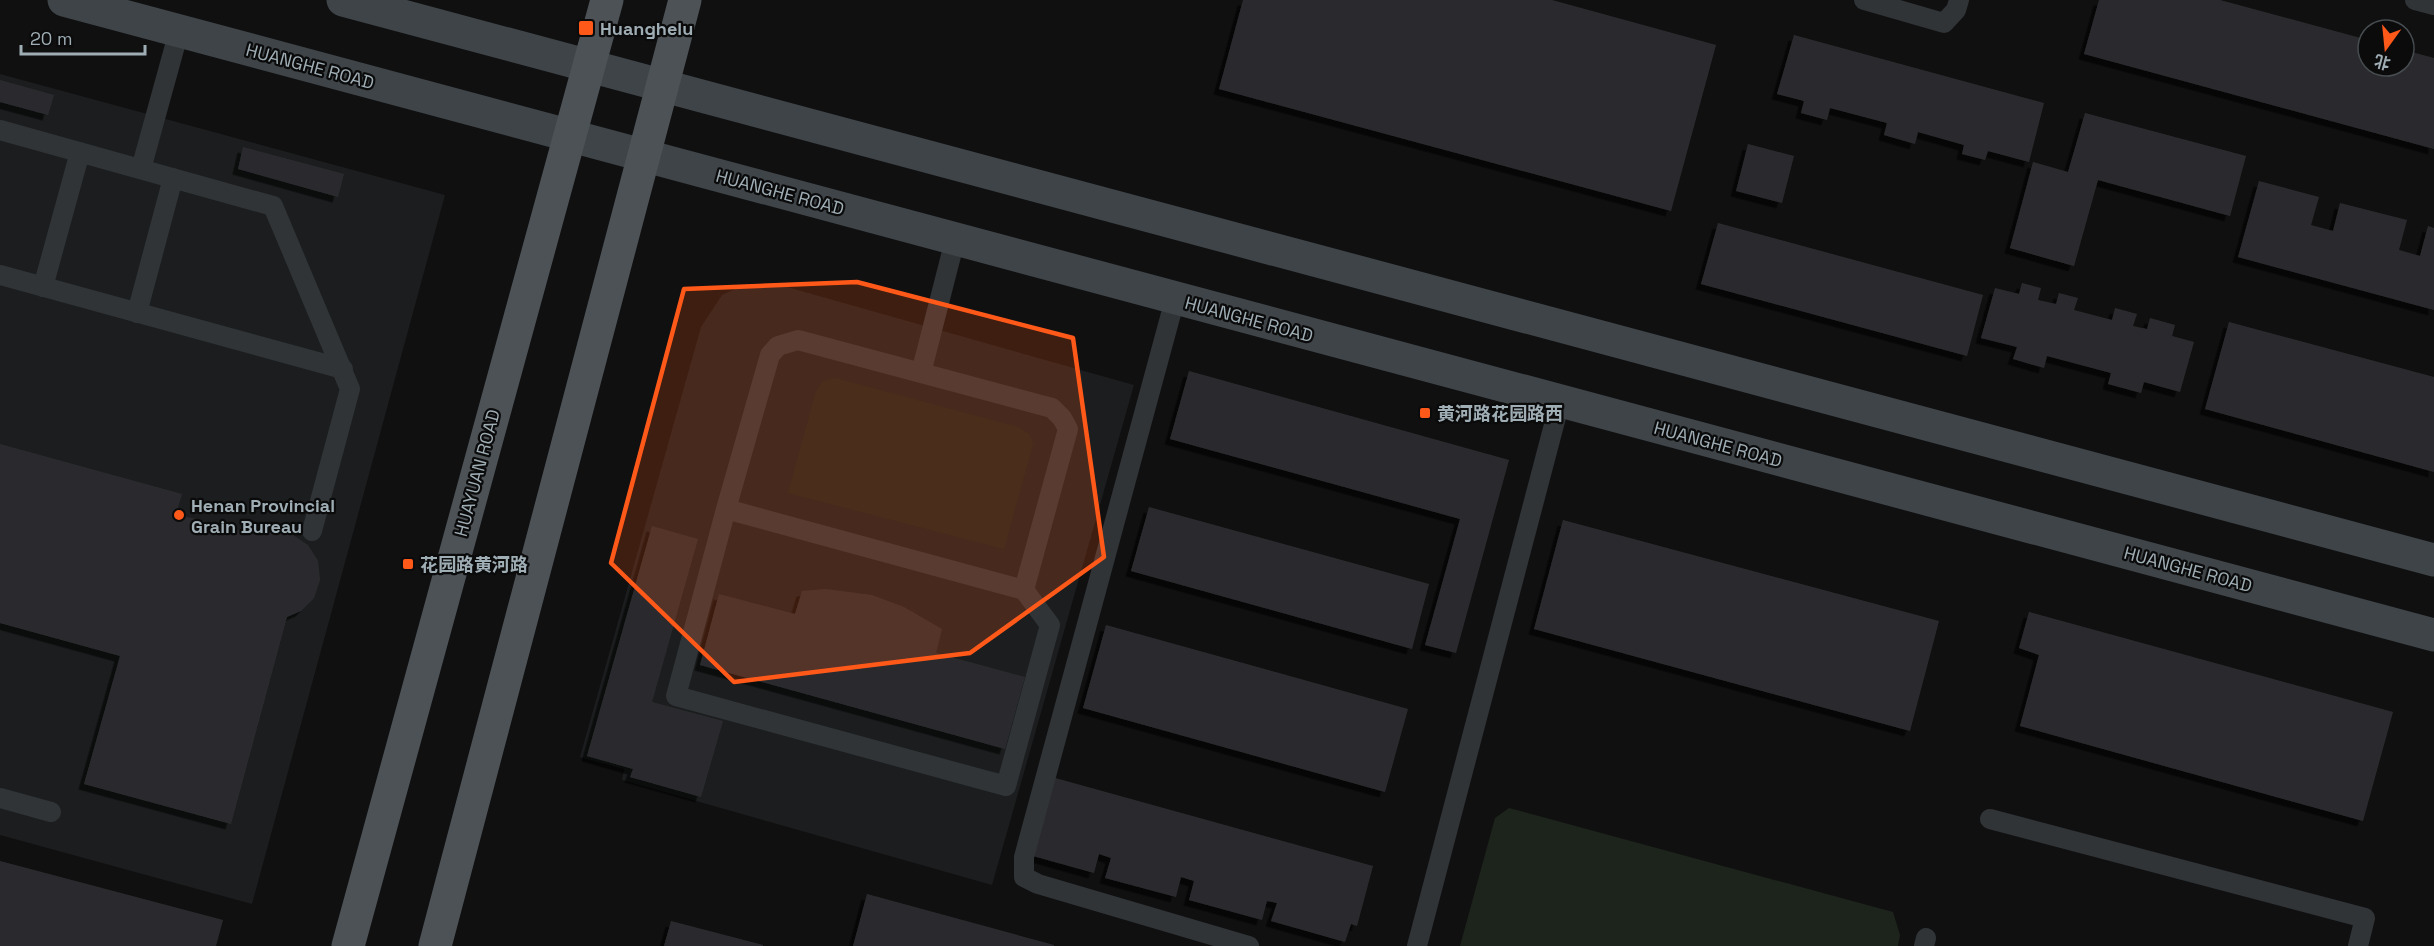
<svg xmlns="http://www.w3.org/2000/svg" width="2434" height="946" viewBox="0 0 2434 946" font-family="'Space Grotesk','Noto Sans SC',sans-serif">
<style>
.built{fill:#1b1d1e}
.green{fill:#1d241c}
.building{fill:#2a2c2e;filter:url(#shadow)}
.lines{fill:none;stroke-linecap:round;stroke-linejoin:round}
.service{stroke:#303437;stroke-width:20}
.secondary{stroke:#3e4447;stroke-width:33}
.primary{stroke:#4c5256;stroke-width:33}
.marked{fill:#ff591a;fill-opacity:0.2;stroke:#ff591a;stroke-width:4.5;stroke-linejoin:round}
.poi-dot{fill:#ff591a;stroke:#0b0b0c;stroke-width:2}
.labels{text-anchor:middle;dominant-baseline:central;stroke-width:4.5;stroke-linejoin:round;paint-order:stroke}
.poi-label{font-size:18px;font-weight:bold;fill:#9fadb4;stroke:#0b0b0c;text-anchor:start}
.street-label{font-size:18px;fill:#9fadb4;stroke:#0b0b0c}
</style>
<defs>
<filter id="shadow"><feDropShadow dx="-5.5" dy="5.5" stdDeviation="0" flood-color="#0009"/></filter>
</defs>
<rect width="100%" height="100%" fill="#101011"/>
<!-- built -->
<path class="built" d="M0 74 445 195 252 904 0 835Z
M746 284 780 285 1134 385 992 885 622 780 624 769 580 757 701 327 722 295Z"/>
<!-- green -->
<path class="green" d="M835 378 1018 427 1029 434 1033 444 1004 549 788 493 816 391 823 381Z
M1509 808 1893 912 1900 935 1898 946H1460L1495 818Z"/>
<!-- building -->
<path class="building" d="M1243 0H1552L1716 45 1671 211 1219 89Z
M2099 0H2220L2368 40V66H2404V50L2434 58V149L2084 54Z
M1794 35 2044 103 2029 162 1988 151 1985 160 1962 154 1964 145 1918 132 1915 144 1884 135 1887 123 1830 108 1827 120 1801 113 1804 101 1777 94Z
M0 80 54 95 48 115 0 102Z
M2085 113 2246 156 2230 216 2098 180 2074 266 2010 248 2033 162 2068 172Z
M1748 144 1794 156 1782 203 1736 191Z
M243 147 344 174 338 197 238 169Z
M2259 181 2319 197 2311 225 2333 231 2340 203 2407 220 2399 250 2420 256 2428 226 2434 228V310L2238 257Z
M1718 223 1983 295 1967 356 1701 284Z
M2022 283 2041 288 2038 300 2056 304 2059 293 2078 298 2074 310 2112 320 2115 308 2137 314 2133 326 2147 329 2150 318 2175 325 2172 336 2194 342 2180 392 2144 382 2141 393 2108 384 2111 373 2047 356 2044 368 2013 359 2017 347 1981 338 1995 288 2019 294Z
M2229 322 2434 377V472L2205 409Z
M1189 371 1509 460 1456 653 1425 645 1460 519 1170 439Z
M0 444 182 494 176 514 258 535 274 531 293 535 308 545 318 561 320 580 314 598 301 611 287 617 231 824 84 784 120 656 0 623Z
M1149 507 1429 584 1412 649 1131 571Z
M1563 520 1939 621 1910 731 1534 629Z
M652 526 698 539 652 702 723 721 701 797 630 777 633 769 587 756Z
M826 589 872 595 904 607 942 629 936 653 1025 677 1005 749 700 665 719 594 795 614 802 591Z
M2029 612 2393 712 2363 821 2020 726 2039 655 2019 648Z
M1106 625 1408 709 1385 792 1083 708Z
M1048 776 1373 866 1357 926 1351 924 1345 942 1271 921 1277 903 1267 901 1262 920 1189 900 1194 881 1181 877 1176 897 1105 878 1111 858 1099 854 1094 873 1033 856Z
M0 861 223 920 216 946H0Z
M867 894 1054 945V946H853Z
M671 921 763 945V946H664Z"/>
<g class="lines">
<!-- service -->
<path class="service" d="M1864 0 1944 23 1956 10 1959 0
M2415 0 2434 5
M0 130 273 206 350 389 312 531
M141 169 179 31
M0 275 343 369
M43 287 80 152
M1175 299 1024 857V877L1038 884 1249 946
M137 313 173 178
M921 373 955 240
M726 509 1024 590 1050 625 1006 786 676 696Z
M726 509 770 355 778 346 798 340 1052 408 1062 418 1068 429 1024 590
M0 798 51 812
M1990 819 2365 918 2358 946
M1417 946 1560 402
M1924 946 1926 938"/>
<!-- secondary -->
<path class="secondary" d="M64 0 2434 635
M343 0 2434 560"/>
<!-- primary -->
<path class="primary" d="M348 946 607 0
M435 946 685 0"/>
</g>
<!-- marked area -->
<path class="marked" d="M857 282 1073 338 1104 557 970 653 734 682 611 563 684 289Z"/>
<!-- markers -->
<g class="poi-dot">
<rect x="578" y="20" width="16" height="16" rx="3"/>
<rect x="1419" y="407" width="12" height="12" rx="3"/>
<circle cx="179" cy="515" r="6"/>
<rect x="402" y="558" width="12" height="12" rx="3"/>
</g>
<g class="labels">
<!-- poi labels -->
<g class="poi-label">
<text x="600" y="28">Huanghelu</text>
<text x="1437" y="413">黄河路花园路西</text>
<text x="191" y="505">Henan Provincial<tspan x="191" dy="21">Grain Bureau</tspan></text>
<text x="420" y="564">花园路黄河路</text>
</g>
<!-- street labels -->
<g class="street-label">
<text transform="translate(310 66) rotate(15)">HUANGHE ROAD</text>
<text transform="translate(780 192) rotate(15)">HUANGHE ROAD</text>
<text transform="translate(1249 319) rotate(15)">HUANGHE ROAD</text>
<text transform="translate(1718 444) rotate(15)">HUANGHE ROAD</text>
<text transform="translate(477 473) rotate(-75)">HUAYUAN ROAD</text>
<text transform="translate(2188 569) rotate(15)">HUANGHE ROAD</text>
</g>
</g>
<!-- north arrow -->
<g transform="translate(2386 48) rotate(195)"><circle r="28" fill="#0b0b0c" stroke="#464c4f" stroke-width="1.5"/>
<path d="M0-4.5L10 22L0 15L-10 22Z" fill="#ff591a"/>
<text y="-9" font-size="16" font-weight="bold" text-anchor="middle" fill="#9fadb4">北</text>
</g>
<!-- scale -->
<path d="M21 45v9h124v-9" fill="none" stroke="#9fadb4" stroke-width="3"/>
<text x="30" y="45" font-size="18" fill="#9fadb4" stroke="#0b0b0c" stroke-width="4.5" paint-order="stroke">20 m</text>
</svg>
